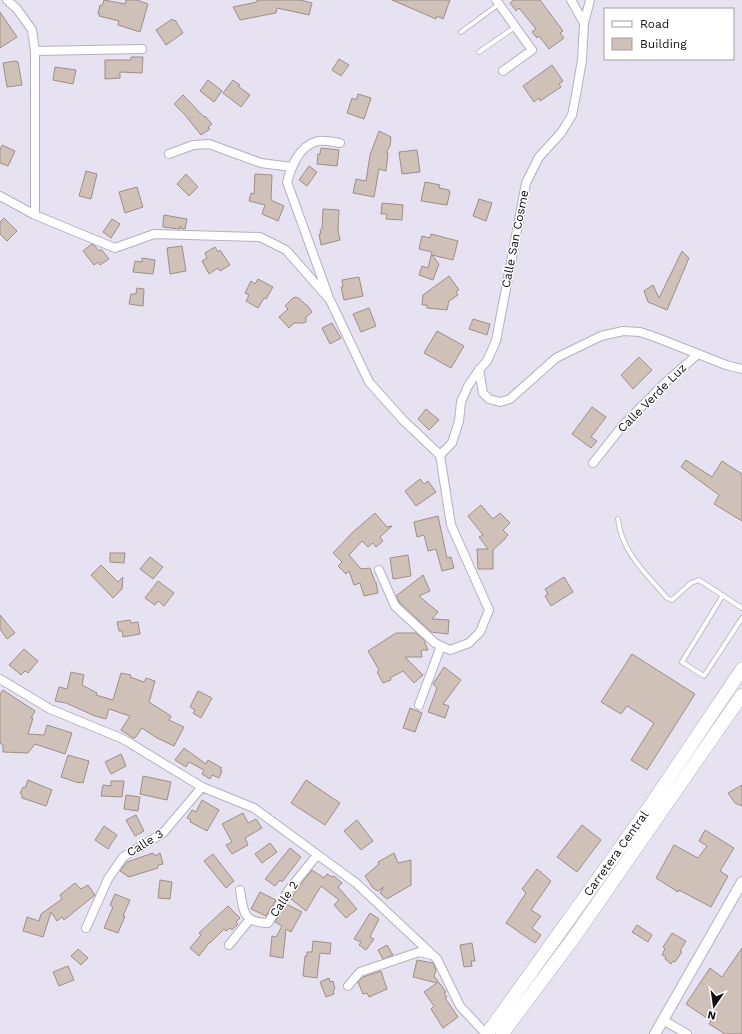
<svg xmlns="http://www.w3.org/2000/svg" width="742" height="1034" viewBox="0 0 742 1034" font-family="'Work Sans',sans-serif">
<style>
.building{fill:#cfc0b8;stroke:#9d8f88}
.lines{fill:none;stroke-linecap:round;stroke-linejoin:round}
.service-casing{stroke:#b4b0bf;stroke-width:5.5}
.minor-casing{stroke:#b4b0bf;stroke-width:10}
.tertiary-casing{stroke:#b4b0bf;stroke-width:12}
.trunk-casing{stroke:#b4b0bf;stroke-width:14}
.service{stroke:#fff;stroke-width:4}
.minor{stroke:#fff;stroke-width:8}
.tertiary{stroke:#fff;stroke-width:10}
.trunk{stroke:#fff;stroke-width:13}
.labels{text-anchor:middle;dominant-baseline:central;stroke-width:3;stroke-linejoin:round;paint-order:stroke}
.street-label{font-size:12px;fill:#100e13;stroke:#fff}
</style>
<rect width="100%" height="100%" fill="#e6e2f1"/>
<!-- building -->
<path class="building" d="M104 0 125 4 126 0H137L148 4 140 32 118 25 119 21 99 16 100 14H98L100 5 102 6Z
M257 0H300L312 3 309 15 277 8 276 13 240 20 233 7 257 2Z
M392 0H450L443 19 437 16 436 19Z
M513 0H540L563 31 560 33 564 38 549 49 539 36 537 38 532 32 536 29 519 8 516 11 510 3Z
M0 12 17 37 0 48Z
M172 19 174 21 175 20 183 33 166 45 156 30Z
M131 57H143L142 73 120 72V78L105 79V60H131Z
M339 59 349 65 341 76 332 70Z
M15 61 18 62 22 85 7 87 3 63Z
M552 65 563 81 559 84 561 87 540 101 539 98 534 102 523 86Z
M55 67 76 70 73 84 53 80Z
M208 80 222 91 214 102 200 91Z
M233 80 240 85 238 86 250 95 241 107 223 93Z
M358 94 371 98 364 119 347 113 352 98 356 100Z
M183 95 204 117 205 116 212 124 208 127 210 129 201 135 185 115 174 104Z
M379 131 391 137 390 146 386 153H388L386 171 379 169 374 197 353 193 356 179 366 181 370 155Z
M2 145 15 151 8 166 0 163V150Z
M321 148 339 150 337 166 317 164 318 154H320Z
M417 150 420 172 402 174 399 152Z
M309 166 317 172 307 186 299 180Z
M86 171 97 174 91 199 79 196Z
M186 174 198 187 189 196 177 184Z
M255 174 272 175 271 200 284 206 278 221 262 214 265 205 249 201 251 193 254 194Z
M425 182 440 185 439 188 449 190 450 192 447 205 421 201Z
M137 187 143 207 125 213 119 192Z
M479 199 492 203 486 221 473 216Z
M382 203 403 205 402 220 386 219 387 214H381Z
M323 209 339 210 338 230 340 240 321 245 319 234H321L320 230 322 229Z
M164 215 187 219 185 229H182L180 226V229L163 227V222Z
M4 218 17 231 7 241 0 234V222Z
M112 219 120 224 111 238 103 232Z
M431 234 458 241 453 260 432 255 439 264 433 280 419 275 422 266 428 268 432 252 419 249 422 236 430 238Z
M92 244 95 246 99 251 101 249 109 259 100 265 98 262 94 265 83 251Z
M182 246 186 271 170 274 167 248Z
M215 247 218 252 220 250 230 265 220 271 218 268 209 274 202 261 207 258 205 253Z
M682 251 689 258 667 310 648 302 644 291 653 285 659 298Z
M142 258 155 260 153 274 133 272 135 261 142 262Z
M449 276 459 290 456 292 458 295 449 301 447 310 427 308V305H422L423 295Z
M359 277 363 296 344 300 341 287H343L342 280Z
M258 279 273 287 266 299 264 298 258 308 246 301 249 295 245 293 251 281 255 284Z
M137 288 144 289 143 306 129 304 131 294H136Z
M293 298 296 297 300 299 306 305H307L312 312 306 317V322L303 323H294L289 328 279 317 288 309 285 306Z
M369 308 376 326 361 332 353 314Z
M473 319 490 324 487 335 469 329Z
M332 323 341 338 330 344 322 328Z
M437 331 464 346 451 368 424 353Z
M639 357 652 370 633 389 621 375Z
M592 407 606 417 591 437 597 441 591 448 572 434Z
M426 409 439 420 429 430 418 419Z
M686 460 712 477 722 461 742 474V521L714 504 719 495 681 467Z
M420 479 424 484 428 481 436 492 416 506 405 491Z
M481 505 493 519 500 513 510 523 503 530 508 535 505 538H506L493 550V569H478L477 549H488L479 537 483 535 468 516Z
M375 513 387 527 392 526 380 537 383 541 376 547 373 543 368 547 362 541 349 555 361 569 370 568 375 582H376L378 593 364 596 360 583 354 585 349 571 346 574 338 566 342 562 333 553 353 532Z
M438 516 447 558 451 557 454 568 442 571 436 549 428 551 424 535 417 537 414 522Z
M110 553H125L124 563 110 562Z
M408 555 411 576 393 579 390 558Z
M150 557 163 567 153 579 140 569Z
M101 565 118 582 123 577 122 589 113 598 91 575Z
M423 575 430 591 419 596 438 612 432 619 449 620 448 634 431 632 400 603 396 596Z
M564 577 573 592 551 606 545 596 548 594 545 589Z
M158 581 174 593 164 606 158 601 155 605 145 598Z
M0 615 15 633 7 639 0 629Z
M130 620 131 623 138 622 140 634 123 637 122 631H119L117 622Z
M396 633H416L424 640 428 650H421L422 657H405L423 675 414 683 403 671 390 678 391 680 383 683 377 672 379 670 368 651Z
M24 649 38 661 28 673 25 671 21 675 9 665Z
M632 654 695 694 647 770 631 760 654 723 627 706 621 714 601 702Z
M444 667 461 680 443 704 449 706 445 718 428 712 437 688 433 684Z
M71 672 84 675 82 685 97 693 96 695 113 700 121 673 131 675 130 677 144 682 146 678 155 681 149 702 171 716 169 720 184 727 174 746 157 738 142 728 135 738H133L121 730 130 716 109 709 106 719 95 716 66 703 55 701 59 687 67 689Z
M3 690 35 711 31 718H33L28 734 44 735 47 725 72 733 65 754 35 744 28 753 3 752V745L0 743V694Z
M198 691 212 698 201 718 193 713 195 710 190 707Z
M410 708 422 713 415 732 403 728Z
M184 748 206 764 208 760 222 768 220 770 222 771 219 778 212 775 210 779 202 774 204 770 189 762 186 767 175 760Z
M121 754 126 766 111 774 105 762Z
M68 755 89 761 83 783 79 782V783L61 777Z
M143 776 171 782 167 800 140 794Z
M28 780 52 790 46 806 22 798V795L20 793 23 787 25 788Z
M306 780 340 803 325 825 291 803Z
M111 781H124L122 797 101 796 103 785 111 786Z
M742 785V806L735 803 728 793Z
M126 795 140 797 138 811 124 809Z
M202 800 219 810 207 831 190 822 191 820 187 818 192 810 196 812Z
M243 813 248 823 256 819 262 828 245 838 248 845 232 854 226 845 232 842 222 824Z
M136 815 144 831 135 836 126 820Z
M357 820 373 841 361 850 344 831Z
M582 825 601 840 577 872 557 857Z
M104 826 117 835 108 849 95 840Z
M705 830 734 848 720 871 728 876 711 907 679 890 678 892 656 878 674 845 698 858 707 846 699 841Z
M270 843 277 852 262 863 255 854Z
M290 848 301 857 282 882 280 880 275 886 265 879Z
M153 853 155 856 160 853 163 864 158 865V868L129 877 120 871 127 862Z
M394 853 398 863 411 860V885L387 899 380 893 384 887 378 891 373 888 365 876 379 864 378 862Z
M213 854 234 881 226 888 204 861Z
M537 869 551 881 531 910 541 916 532 928 541 935 535 943 506 923 526 893 522 889Z
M312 870 324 878 327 874 332 877 334 876 342 883 338 887 357 909 346 918 334 905 339 900 321 886 306 911 291 899 298 888Z
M160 880 172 882 170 899 158 898Z
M75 883 81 889 88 885 95 895 64 920 62 917 57 921 51 912 43 937 23 931 27 917 39 921 41 914 62 899 60 895Z
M260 892 276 900 266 916 251 909Z
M115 894 130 900 123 916H125L118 933 104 928 113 907 110 905Z
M286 904 302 912 291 932 286 929 283 958 270 956 272 936 276 937 282 926 275 922Z
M228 906 240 918 236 922 238 924 232 930 230 928 226 931 224 929 210 943H209L199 956 190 948 201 935 199 933Z
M370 913 379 919 370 937 374 939 366 950 359 945 361 942 354 939Z
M637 925 652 935 648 942 632 932Z
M672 933 686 941 680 951 682 952 675 962 673 961 671 964 665 959 666 957 662 955 665 949 663 947Z
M313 941 331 943 330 954 320 953 317 978 303 976 305 956H307V952H312Z
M472 943 475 961H471L472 966 464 967 460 945Z
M387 945 393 955 383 959 378 950Z
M742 948V1034H725L709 1024 711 1021 686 1004 710 968 722 977Z
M78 949 88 958 81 965 71 956Z
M417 960 433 963 436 970 434 976 446 992 444 993 447 997 445 998 458 1017 443 1028 431 1009 434 1006 424 992 437 983 413 977Z
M68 966 74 980 59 986 53 972Z
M381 971 387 989 369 997 367 993 363 994 358 982 363 977Z
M329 978 330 982 333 981 335 989 333 990 334 994 326 997 320 982Z"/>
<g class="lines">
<!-- service casing -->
<g class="service-casing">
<path id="service" d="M461 32 499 4
M479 52 515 27
M618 519C621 551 647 575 667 598L672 600 691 583 699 580 742 608
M723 595 682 662 704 676 742 618"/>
</g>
<!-- minor casing -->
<g class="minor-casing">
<path id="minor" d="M7 0 17 9 32 30 35 51V215
M496 0 532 50 503 71
M584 23 590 0
M35 51 142 49
M169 154 193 145 209 144 261 163 291 167
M0 196 35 215 115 248 154 234 260 237 286 250 330 300 369 382 403 420 440 455
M328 295 287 182C292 165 299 146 318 141 324 140 333 142 340 143
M479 370 483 393 489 399 500 402 510 399 556 358 601 336 623 331 640 332 655 337 726 365 742 369
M440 455 452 443 459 421 461 402 468 386 479 370 487 361 496 341 526 183 539 157 561 133 572 115 576 95 582 60 584 23 571 0
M593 463 624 424 666 382 698 354
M379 570 395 606 435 643 450 650 469 643 480 632 489 610 451 525 440 455
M0 679 50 709 123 739 202 787 254 808 356 883 437 959 460 1006 486 1034
M419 705 441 646
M240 890C244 912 242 922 268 923L288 891 317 855
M86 928 108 879 123 857 163 833 202 787
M229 945 250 919
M348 986 360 972 419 952 432 955
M663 1020 687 1034"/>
</g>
<!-- tertiary casing -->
<g class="tertiary-casing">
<path id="tertiary" d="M655 1034 742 882"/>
</g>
<!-- trunk casing -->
<g class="trunk-casing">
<g id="trunk">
<path id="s1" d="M487 1034 650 806 742 669"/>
<path d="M502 1034 575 936 742 695"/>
</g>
</g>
<!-- service -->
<use href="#service" class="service"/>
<!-- minor -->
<use href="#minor" class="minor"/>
<!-- tertiary -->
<use href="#tertiary" class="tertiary"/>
<!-- trunk -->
<use href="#trunk" class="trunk"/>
</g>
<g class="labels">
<!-- street labels -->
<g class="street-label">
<text transform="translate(515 239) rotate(-79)">Calle San Cosme</text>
<text transform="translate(652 398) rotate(-45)">Calle Verde Luz</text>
<text transform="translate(145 843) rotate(-32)">Calle 3</text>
<text stroke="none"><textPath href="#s1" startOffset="222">Carretera Central</textPath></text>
<text transform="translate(284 899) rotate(-56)">Calle 2</text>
</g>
</g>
<!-- legend -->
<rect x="604" y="8" width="130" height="52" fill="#ffffff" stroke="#9f9fa1"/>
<rect x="612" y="21" width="20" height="6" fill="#ffffff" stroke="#9f9fa1"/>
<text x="640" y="28" font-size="12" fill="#100e13">Road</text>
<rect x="612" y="38" width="20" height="12" fill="#cfc0b8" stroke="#9f9fa1"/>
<text x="640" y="48" font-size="12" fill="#100e13">Building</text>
<!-- north arrow -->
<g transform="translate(714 1006) rotate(193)" stroke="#ffffff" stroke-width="3" paint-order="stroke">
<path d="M0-3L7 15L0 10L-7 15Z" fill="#100e13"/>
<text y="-6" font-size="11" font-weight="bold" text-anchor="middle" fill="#100e13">N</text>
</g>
</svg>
